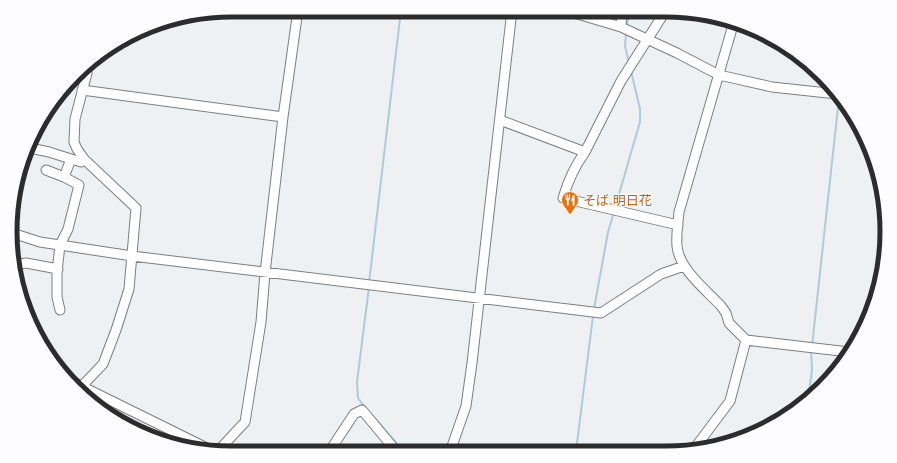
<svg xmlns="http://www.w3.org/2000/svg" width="897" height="463" viewBox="0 0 897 463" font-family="'Libre Baskerville','Noto Sans JP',serif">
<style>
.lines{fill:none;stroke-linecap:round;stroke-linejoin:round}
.stream{stroke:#a9ccdf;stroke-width:2}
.minor-casing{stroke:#7d7e7f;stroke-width:11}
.minor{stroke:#fff;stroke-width:9}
.labels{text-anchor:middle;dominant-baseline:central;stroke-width:3;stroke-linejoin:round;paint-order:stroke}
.food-label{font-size:13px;fill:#c56008;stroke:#fdfdff;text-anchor:start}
.rim{fill:none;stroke:#2c2c2d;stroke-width:5}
</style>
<rect width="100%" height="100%" fill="#eff0f2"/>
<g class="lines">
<!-- stream -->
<path class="stream" d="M627 27 629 10
M626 33 625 46 629 63
M615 208 640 122V109L631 71
M369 283 401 10
M594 309 608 232 614 212
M812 346 839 98
M808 399 812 370 811 350
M366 409 358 398 357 382 369 287
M373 416 404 452
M576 451 593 316"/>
<!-- minor casing -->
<g class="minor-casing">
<path id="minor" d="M564 10 621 27 677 53 719 75 772 87 837 94
M733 25 679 212C678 223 676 235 677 246 679 269 706 290 721 306L726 313 729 323 746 340 849 352
M621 27 622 10
M82 71 87 73 75 119 74 142 77 149 84 159 136 208 129 289 116 330 103 364 82 386
M82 90 283 117
M500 120 585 152C574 167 568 181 563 198L678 225
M30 148 49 152 71 159
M585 152 621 81 666 10
M46 170 64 177 79 185 68 229 60 245 57 272V297L60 310
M64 177 71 159 81 162 84 159
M12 233 40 242 132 256 601 313 661 274 684 266
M15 265 26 263 58 269
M69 380 215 452
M695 451 697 445 730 401 746 340
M217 452 245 422 261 322 265 273 283 117 298 10
M329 452 354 414 362 410 397 452
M450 452 466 406 472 363 512 10"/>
</g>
<!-- minor -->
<use href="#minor" class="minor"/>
</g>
<!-- icons -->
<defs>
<g id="restaurant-pin" transform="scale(0.9)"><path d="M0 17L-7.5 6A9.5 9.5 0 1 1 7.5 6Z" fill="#e8710a" stroke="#fdfdff"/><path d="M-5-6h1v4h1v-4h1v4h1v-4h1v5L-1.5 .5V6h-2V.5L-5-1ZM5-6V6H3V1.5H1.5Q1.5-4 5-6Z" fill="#fff"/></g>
</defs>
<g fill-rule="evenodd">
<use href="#restaurant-pin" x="570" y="200"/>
</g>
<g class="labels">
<!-- food labels -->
<g class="food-label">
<text x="583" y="200">そば 明日花</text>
</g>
</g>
<!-- crop -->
<path d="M0 0H897V463H0ZM231 17H666A214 214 0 0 1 880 231V232A214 214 0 0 1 666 446H231A214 214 0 0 1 17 232V231A214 214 0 0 1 231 17Z" fill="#fdfdff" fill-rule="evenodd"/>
<path class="rim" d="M231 17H666A214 214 0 0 1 880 231V232A214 214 0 0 1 666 446H231A214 214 0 0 1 17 232V231A214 214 0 0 1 231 17Z"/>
</svg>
